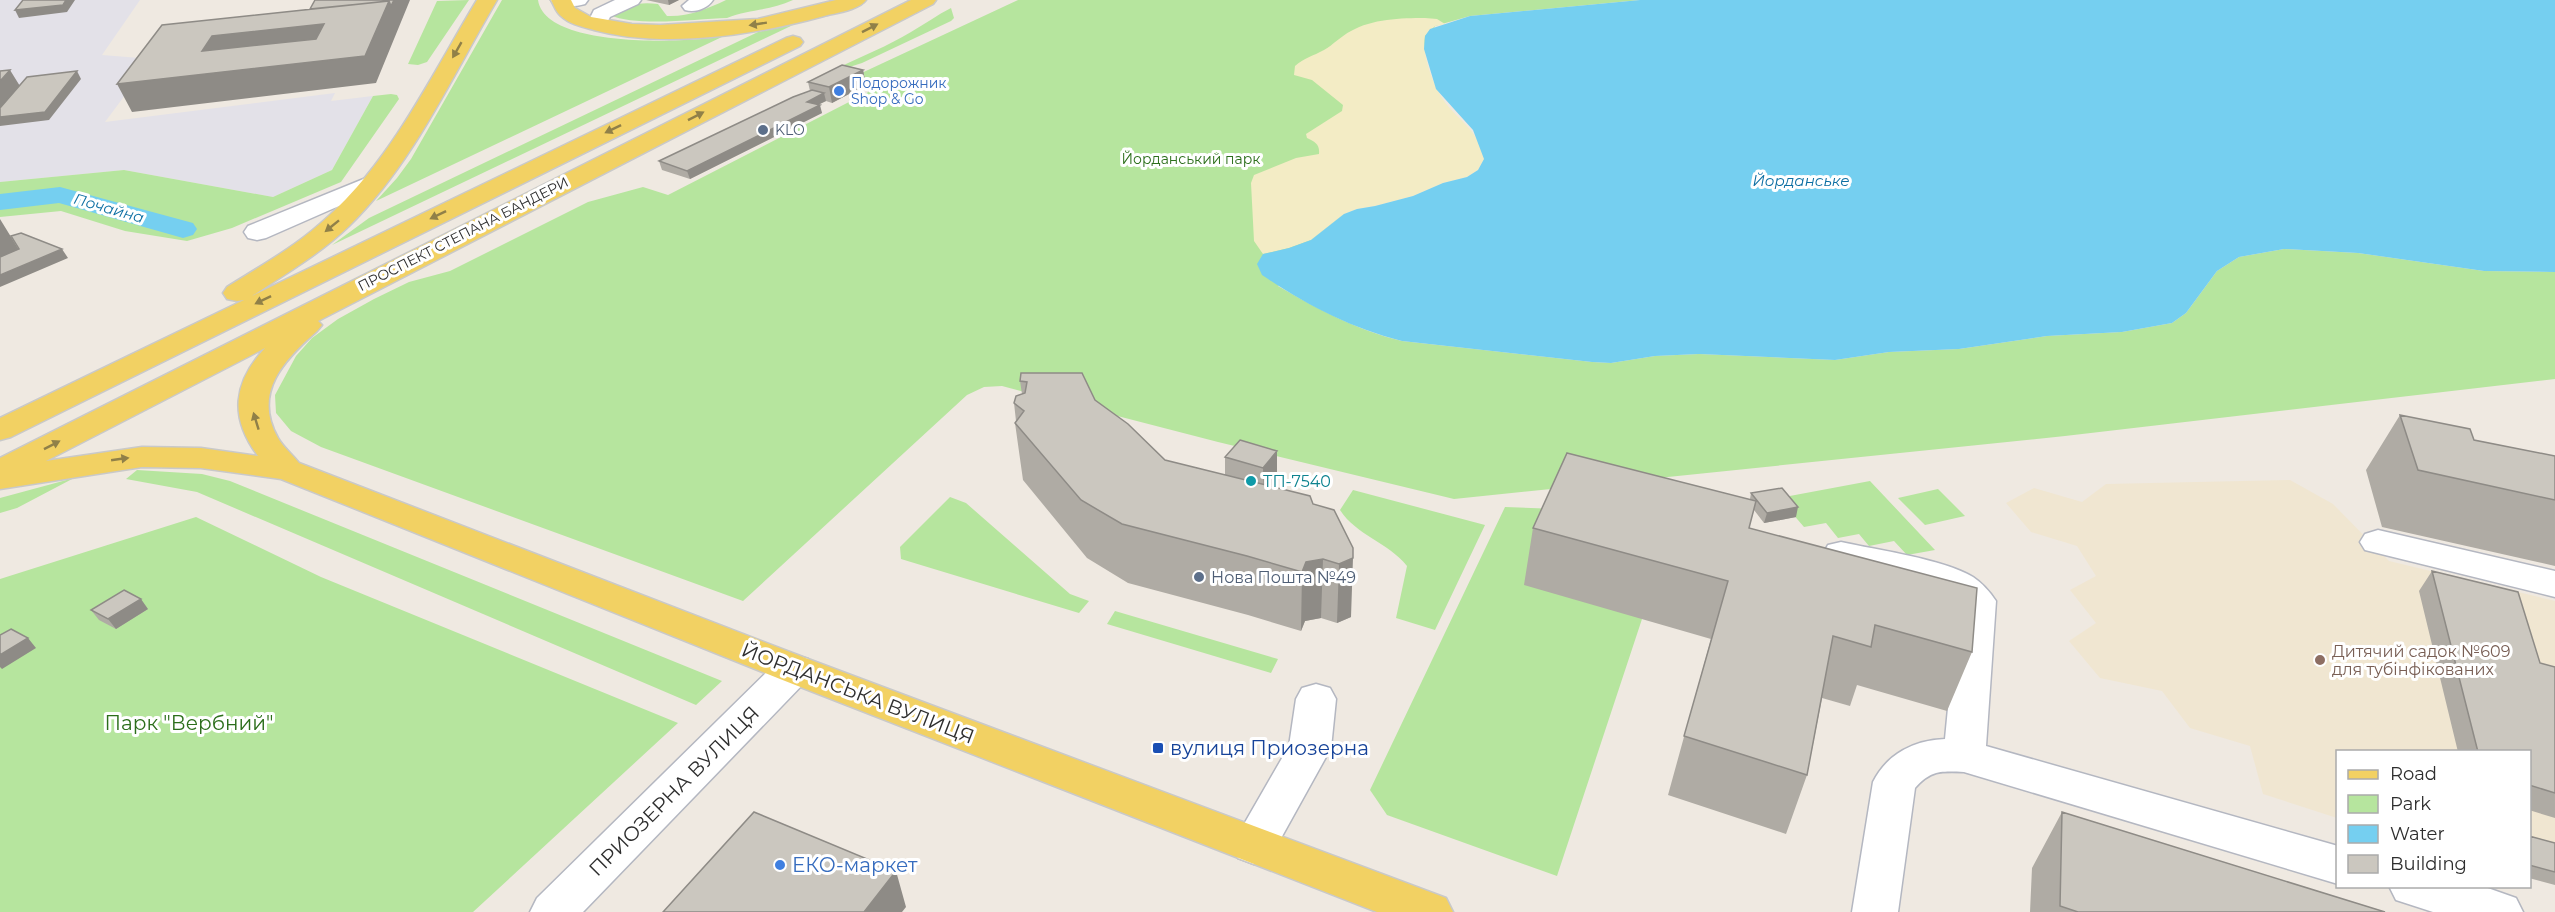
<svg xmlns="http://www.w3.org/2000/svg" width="2555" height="912" viewBox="0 0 2555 912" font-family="Montserrat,sans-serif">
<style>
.industrial{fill:#e3e1e8}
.education{fill:#f0e6d1}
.green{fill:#b6e59e}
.sand{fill:#f3ecc5}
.water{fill:#75cff0}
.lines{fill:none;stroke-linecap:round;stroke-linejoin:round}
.canal{fill:#75cff0;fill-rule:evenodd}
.minor-casing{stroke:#b4b7c1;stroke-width:3}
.major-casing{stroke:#c9c9c9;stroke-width:3}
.minor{fill:#fff;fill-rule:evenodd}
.major{fill:#f2d163;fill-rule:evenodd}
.wall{fill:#afaba4}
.shaded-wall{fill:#8e8b86}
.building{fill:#cbc7bf;stroke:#8e8b86;stroke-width:1.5;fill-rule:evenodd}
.oneway{fill:#908048}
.shop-dot{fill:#3f7fe0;stroke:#fff;stroke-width:2}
.service-dot{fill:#5c6f8a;stroke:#fff;stroke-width:2}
.culture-dot{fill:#0f9aa8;stroke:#fff;stroke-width:2}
.education-dot{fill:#8d6e63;stroke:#fff;stroke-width:2}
.transit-dot{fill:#1a4fb4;stroke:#fff;stroke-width:2}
.labels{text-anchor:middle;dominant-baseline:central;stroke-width:6;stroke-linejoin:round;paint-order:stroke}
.far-shop-label{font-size:14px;fill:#366cbe;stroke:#fff;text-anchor:start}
.far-service-label{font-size:14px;fill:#4e5e75;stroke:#fff;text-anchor:start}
.far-park-label{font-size:14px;fill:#2c6e1b;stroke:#fff}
.far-street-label{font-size:14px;fill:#2e2e2e;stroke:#fff}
.far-water-label{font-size:15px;font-style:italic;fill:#0d6fa3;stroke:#fff}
.culture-label{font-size:16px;fill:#0d838f;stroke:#fff;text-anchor:start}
.service-label{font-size:16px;fill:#4e5e75;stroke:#fff;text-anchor:start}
.education-label{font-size:16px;fill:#785e54;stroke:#fff;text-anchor:start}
.near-street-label{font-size:20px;fill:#2e2e2e;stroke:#fff}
.near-park-label{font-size:20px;fill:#2c6e1b;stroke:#fff}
.near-transit-label{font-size:20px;fill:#164399;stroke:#fff;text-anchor:start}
.near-shop-label{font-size:20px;fill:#366cbe;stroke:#fff;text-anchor:start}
</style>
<rect width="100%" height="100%" fill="#efe9e1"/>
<!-- industrial -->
<path class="industrial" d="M0 0H140L102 55 152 59 105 122 335 93 331 101 373 96 332 170 273 197 124 170 0 182Z"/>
<!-- education -->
<path class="education" d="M2290 480 2333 504 2389 561 2555 601V845L2530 838V752H2338L2337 818 2263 794 2250 746 2190 728 2162 691 2100 678 2069 641 2096 623 2070 590 2096 576 2077 546 2031 532 2006 503 2034 488 2082 502 2106 484Z"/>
<!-- green -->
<path class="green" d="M469 0 427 62 418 65 408 64 437 1Z
M502 0H538C545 49 688 43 724 36L376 201 397 178 411 159Z
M726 0H793C770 11 749 9 727 18 697 19 636 27 610 15 627 6 638 1 658 4L667 16C688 17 707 9 726 0Z
M1018 0H1640L1470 16 1435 26 1344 214 1311 240 1278 286C1318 309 1356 330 1402 341L1592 362 1611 363 1655 356 1699 354 1835 360 1889 352 1959 349 2047 336 2122 332 2172 323 2186 313 2217 271 2239 257 2284 249 2358 253 2484 271 2555 272V379L2065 436 1454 499 1218 442 1002 386 984 387 967 395 743 601 321 447 291 431 276 413 275 395 296 356 312 338 338 319 374 299 409 282 450 271 588 202 643 187 668 195 882 85 853 77Z
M951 8 954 18 951 21 862 63 837 71 838 68C862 56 888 46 911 32 925 24 937 15 951 8Z
M793 25 332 245 369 218 758 32Z
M391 94 397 95 399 99 341 182 232 228 187 241 125 231 61 211 0 217V182L124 170 273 197 332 170 373 96Z
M137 470 202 474 230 481 722 681 696 705 197 492 126 479Z
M74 478 17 508 0 513V498Z
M1870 481 1935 550 1907 555 1894 541 1869 546 1859 534 1838 538 1826 523 1804 527 1779 498Z
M1938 489 1965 516 1925 525 1898 498Z
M1353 490 1485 525 1435 630 1396 618 1407 566C1389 543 1356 535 1340 510Z
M950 497 966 503 1070 594 1089 601 1079 613 901 559 900 547Z
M1505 507 1558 509 1642 619 1557 876 1387 815 1370 790Z
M196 517 321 577 678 723 473 912H0V579Z
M1115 611 1278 659 1271 673 1107 624Z"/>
<!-- sand -->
<path class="sand" d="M1425 18 1437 19 1445 24 1435 26 1425 36C1422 55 1432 82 1442 98 1459 123 1476 125 1484 159L1478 170 1467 177 1443 183 1413 196 1375 206 1357 209 1344 214 1311 240 1289 248 1263 254 1254 241 1251 183 1254 175 1296 158 1319 154C1320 144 1315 142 1307 138L1306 134 1342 111 1343 105 1312 80 1294 75 1295 66C1304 58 1313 56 1324 50 1333 45 1341 36 1351 31 1372 19 1401 18 1425 18Z"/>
<!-- water -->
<path class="water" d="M1640 0H2555V272L2484 271 2358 253 2284 249 2239 257 2217 271 2186 313 2172 323 2122 332 2047 336 1959 349 1889 352 1835 360 1699 354 1655 356 1611 363 1592 362 1402 341C1350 328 1305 304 1262 275L1257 264 1263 254 1289 248 1311 240 1344 214 1357 209 1375 206 1413 196 1443 183 1467 177 1478 170 1484 159 1473 130 1436 89 1424 49 1425 36 1430 29 1470 16Z"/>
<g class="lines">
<!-- canal -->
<path class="canal" d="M60 187 193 223 197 229 193 235 183 238 59 203 0 210V194Z"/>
<!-- minor casing -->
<g class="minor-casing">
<path id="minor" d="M551 0H588L585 4C575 7 564 7 554 4Z
M615 0H641L638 4 610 17 604 28H590L587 24 594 10Z
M689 0H713C707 9 695 13 685 10L682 6Z
M371 176 380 178 383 183 380 188 266 238 257 240 248 238 244 232 248 226Z
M2378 530 2555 571V597L2365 550 2360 542 2365 534Z
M1841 542C1877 550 1943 559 1973 577 1982 583 1990 592 1996 601L1986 746 2338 846V884L1964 772C1941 771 1931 770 1915 788L1898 912H1852L1873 782C1887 754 1914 740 1945 739L1958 605C1927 577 1868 574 1828 563L1823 554 1828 545Z
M794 655 808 659 814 669 808 679 583 912H530L537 898 780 659Z
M1316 684 1330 688 1336 699 1331 748 1270 858 1254 864 1238 858 1232 845 1289 746 1296 699 1302 688Z
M2389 886H2482L2516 898 2523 912H2433L2396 900Z"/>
</g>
<!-- major casing -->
<g class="major-casing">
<path id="major" d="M477 0H497C452 76 413 164 349 226 320 254 285 274 252 296L786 38 793 36 800 38 803 42 800 46 11 437 0 440V418L244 300 237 301 227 299 223 293 227 287C259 267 293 248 321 223 390 164 431 76 477 0Z
M551 0H571L575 8 591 17 632 24 660 25 758 19 836 0H866C859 10 835 13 824 16 755 35 664 49 594 30 583 27 569 24 561 16 556 12 554 5 551 0Z
M911 0H936L933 4 318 321 322 325 317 331C285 359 252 392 278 438 283 447 292 454 299 463L808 659 1446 898 1453 912H1377L780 679 281 479 201 468 142 467 0 489V458ZM265 348C233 383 229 417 258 456L201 448 142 447 46 461Z"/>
</g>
<!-- minor -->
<use href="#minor" class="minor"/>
<!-- major -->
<use href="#major" class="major"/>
</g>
<!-- wall -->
<path class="wall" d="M646 0H679L669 5Z
M863 70 866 85 832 103 826 101 818 105 822 113 690 179 662 170 659 161 810 91 808 82Z
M1021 373 1095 400 1165 460 1225 475V457L1240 440 1277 478 1271 486 1313 504 1334 510 1351 617 1337 623 1321 618 1305 621 1301 631 1248 615 1128 583 1087 558 1023 480 1015 423 1016 421 1014 403 1022 394 1020 381Z
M2400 415 2474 440 2555 456V566L2382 527 2366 470Z
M1751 493 1796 517 1764 523 1754 510 1749 528 1972 652 1947 711 1857 685 1850 706 1822 698 1807 775 1786 834 1668 795 1711 639 1524 585 1533 528 1750 499Z
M2432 571 2540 663 2555 667V818L2529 810V752H2458L2419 591Z
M148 609 116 629 99 620 91 610Z
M2062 812 2385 912H2030L2032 868Z
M2529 836 2555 843V885L2529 878Z"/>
<!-- shaded-wall -->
<path class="shaded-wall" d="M66 0H75L67 12 19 18 15 10Z
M394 0H410L376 83 132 112 117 84 202 51 212 36Z
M668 0H679L669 5Z
M10 70 23 91 77 71 81 79 49 120 0 126V81Z
M863 70 866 85 832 103 829 87Z
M824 93 826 101 809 109 807 102Z
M820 105 822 113 690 179 687 171Z
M0 219 24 258 0 268Z
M62 249 68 258 0 287V275Z
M1277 451V478L1264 496 1263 468Z
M1798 507 1796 517 1764 523 1767 513Z
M1353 558 1351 617 1337 623 1339 564Z
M1323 559 1321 618 1305 621 1301 631 1302 572 1306 562Z
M141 599 148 609 116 629 108 619Z
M28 638 36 648 2 669 0 667V655Z
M896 871 906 907 902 912H864Z"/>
<!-- building -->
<path class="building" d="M23 0H66L63 5 15 10Z
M315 0H394L391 6 389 1 310 9Z
M389 1 365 56 117 84 162 25ZM324 24 316 39 202 51 212 36Z
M842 65 863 70 829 87 808 82Z
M10 70 0 81V71Z
M77 71 45 112 0 117V108L27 77Z
M812 90 824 93 807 102 820 105 687 171 659 161 793 97Z
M21 233 62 249 0 275V257L19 249 11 236Z
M1021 373H1082L1095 400 1128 424 1165 460 1310 496 1313 504 1334 510 1353 548V558L1339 564 1323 559 1306 562 1302 572 1247 556 1122 524 1081 500 1015 423 1024 411 1014 403 1016 396 1025 393 1027 382 1020 381Z
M2400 415 2470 429 2474 440 2555 456V500L2418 470Z
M1240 440 1277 451 1263 468 1225 457Z
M1567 453 1756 501 1749 528 1977 588 1972 652 1875 625 1871 647 1833 636 1807 775 1684 736 1728 581 1533 528Z
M1782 488 1798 507 1767 513 1751 493Z
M2432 571 2518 592 2540 663 2555 667V793L2529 785V752H2478Z
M124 590 141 599 108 619 91 610Z
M11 629 28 638 0 655V635Z
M754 812 896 871 864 912H663Z
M2062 812 2385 912H2078L2060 906Z
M2529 836 2555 843V872L2529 865Z"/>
<!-- one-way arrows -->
<defs><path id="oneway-solid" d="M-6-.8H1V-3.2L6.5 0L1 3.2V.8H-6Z" transform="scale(1.5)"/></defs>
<g class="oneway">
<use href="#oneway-solid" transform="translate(758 24) rotate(171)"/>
<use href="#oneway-solid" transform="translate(870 28) rotate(-27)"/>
<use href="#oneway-solid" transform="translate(457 50) rotate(120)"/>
<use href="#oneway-solid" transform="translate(696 116) rotate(-27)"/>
<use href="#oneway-solid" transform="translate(613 129) rotate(154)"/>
<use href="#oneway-solid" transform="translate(438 215) rotate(154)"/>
<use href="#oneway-solid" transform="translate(332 226) rotate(141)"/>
<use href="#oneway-solid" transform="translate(263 300) rotate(154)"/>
<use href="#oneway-solid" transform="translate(256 421) rotate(-107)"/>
<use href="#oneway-solid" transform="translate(52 445) rotate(-27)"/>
<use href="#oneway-solid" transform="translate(120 459) rotate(-8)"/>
</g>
<!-- markers -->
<g class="shop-dot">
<circle cx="839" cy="91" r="6"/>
<circle cx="780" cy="865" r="6"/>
</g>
<g class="service-dot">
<circle cx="763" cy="130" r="6"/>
<circle cx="1199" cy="577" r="6"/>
</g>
<circle class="culture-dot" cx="1251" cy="481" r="6"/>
<circle class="education-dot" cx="2320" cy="660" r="6"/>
<rect class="transit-dot" x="1152" y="742" width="12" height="12" rx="3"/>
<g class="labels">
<!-- far-shop labels -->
<g class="far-shop-label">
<text x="851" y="83">Подорожник<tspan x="851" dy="16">Shop &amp; Go</tspan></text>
</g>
<!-- far-service labels -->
<g class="far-service-label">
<text x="775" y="130">KLO</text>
</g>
<!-- far-park labels -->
<g class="far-park-label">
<text x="1191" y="159">Йорданський парк</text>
</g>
<!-- far-street labels -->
<g class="far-street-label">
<text transform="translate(463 234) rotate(-27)">ПРОСПЕКТ СТЕПАНА БАНДЕРИ</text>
</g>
<!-- far-water labels -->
<g class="far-water-label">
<text x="1801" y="180">Йорданське</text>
<text transform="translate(109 208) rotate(16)">Почайна</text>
</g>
<!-- culture labels -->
<g class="culture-label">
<text x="1263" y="481">ТП-7540</text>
</g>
<!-- service labels -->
<g class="service-label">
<text x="1211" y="577">Нова Пошта №49</text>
</g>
<!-- education labels -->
<g class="education-label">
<text x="2332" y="651">Дитячий садок №609<tspan x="2332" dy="18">для тубінфікованих</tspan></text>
</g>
<!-- near-street labels -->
<g class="near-street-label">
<text transform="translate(858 693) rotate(21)">ЙОРДАНСЬКА ВУЛИЦЯ</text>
<text transform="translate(674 791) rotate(-45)">ПРИОЗЕРНА ВУЛИЦЯ</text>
</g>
<!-- near-park labels -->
<g class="near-park-label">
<text x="189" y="723">Парк "Вербний"</text>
</g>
<!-- near-transit labels -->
<g class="near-transit-label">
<text x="1170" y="748">вулиця Приозерна</text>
</g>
<!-- near-shop labels -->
<g class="near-shop-label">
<text x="792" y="865">ЕКО-маркет</text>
</g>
</g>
<!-- legend -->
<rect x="2336" y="750" width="195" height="138" fill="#ffffff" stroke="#ababab" stroke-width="1.5"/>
<rect x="2348" y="770" width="30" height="9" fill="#f2d163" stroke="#ababab" stroke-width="1.5"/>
<text x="2390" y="780" font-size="18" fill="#2e2e2e">Road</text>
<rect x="2348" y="795" width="30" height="18" fill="#b6e59e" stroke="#ababab" stroke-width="1.5"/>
<text x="2390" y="810" font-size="18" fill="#2e2e2e">Park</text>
<rect x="2348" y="825" width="30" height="18" fill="#75cff0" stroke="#ababab" stroke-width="1.5"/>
<text x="2390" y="840" font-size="18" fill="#2e2e2e">Water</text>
<rect x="2348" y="855" width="30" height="18" fill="#cbc7bf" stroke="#ababab" stroke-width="1.5"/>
<text x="2390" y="870" font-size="18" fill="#2e2e2e">Building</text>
</svg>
